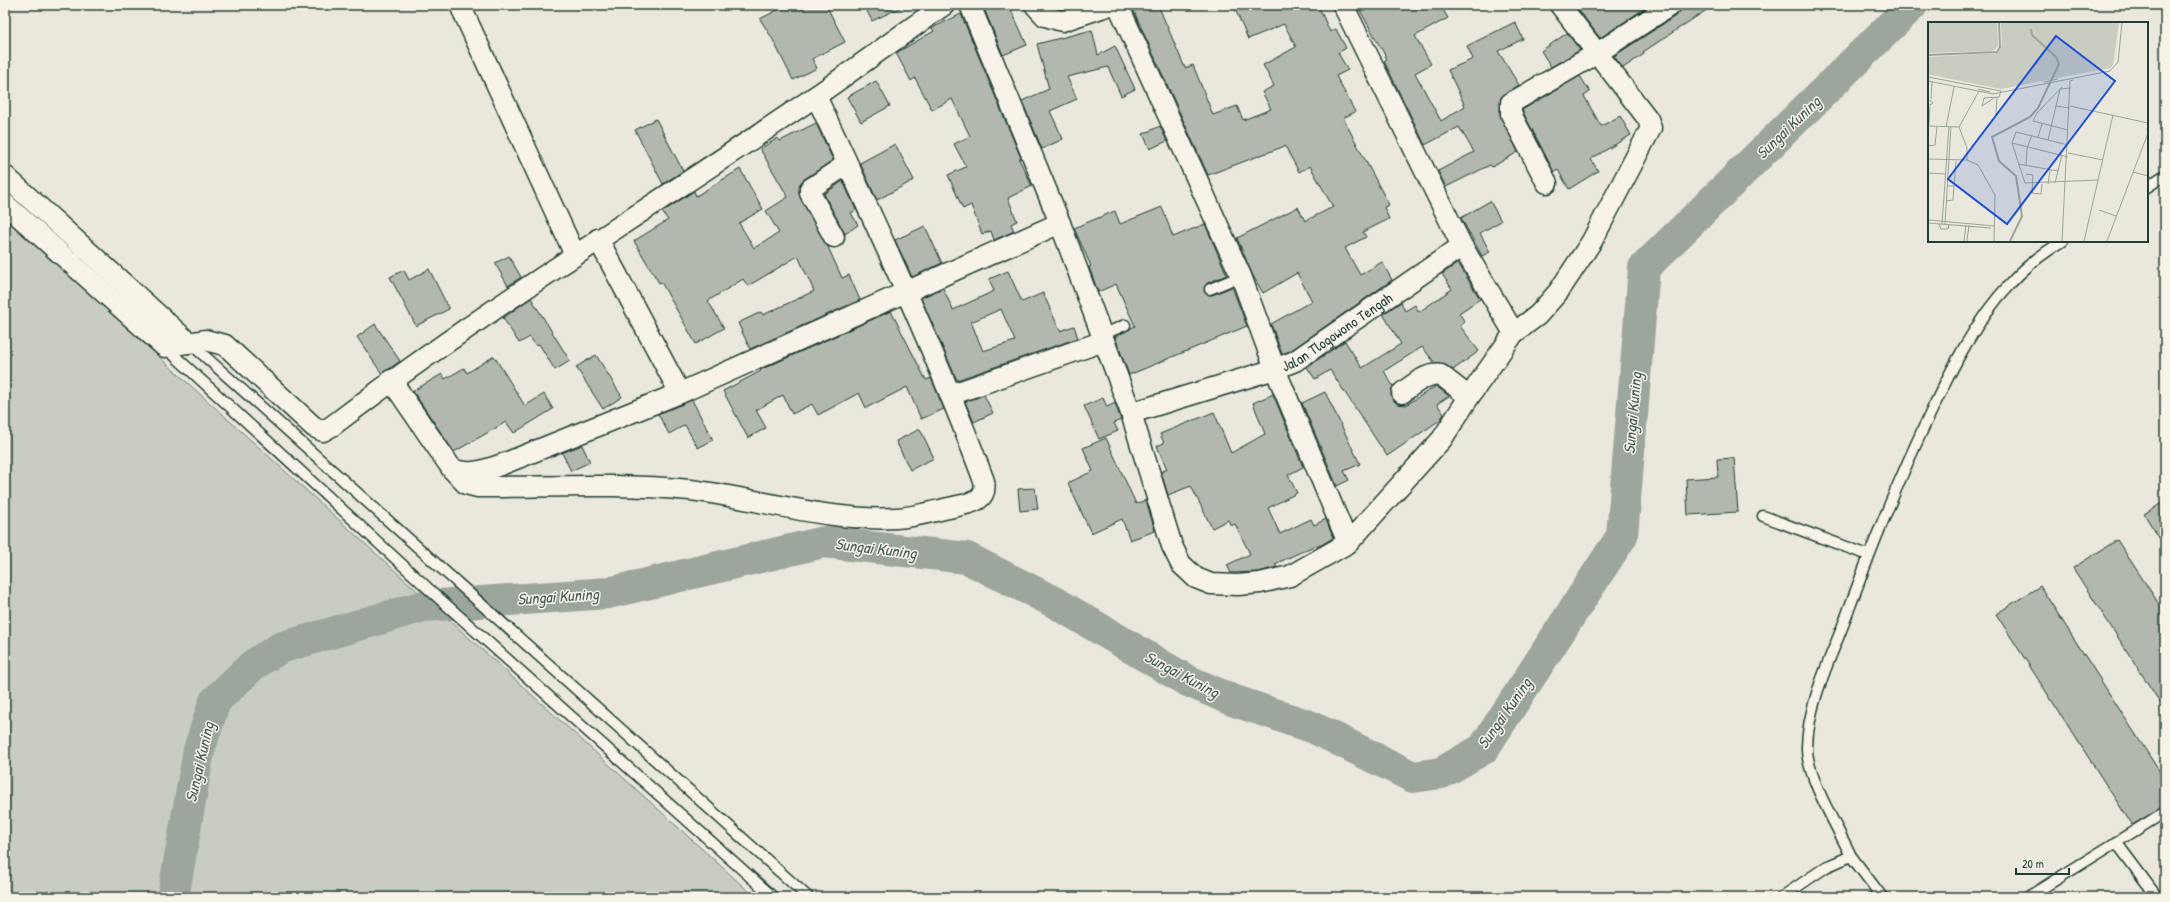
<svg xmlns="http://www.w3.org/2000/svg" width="2170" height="902" viewBox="0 0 2170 902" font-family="'Patrick Hand',sans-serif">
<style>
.green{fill:#c8ccc1;stroke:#74847a}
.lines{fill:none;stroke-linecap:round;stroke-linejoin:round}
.river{stroke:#9ca69c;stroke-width:32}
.building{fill:#b2b8ae;stroke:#1f3d34;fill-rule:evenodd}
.service-casing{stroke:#1f3d34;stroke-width:13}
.minor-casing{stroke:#1f3d34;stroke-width:23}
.service{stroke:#f7f3e8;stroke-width:10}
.minor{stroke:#f7f3e8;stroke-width:20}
.labels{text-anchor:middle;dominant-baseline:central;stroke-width:3;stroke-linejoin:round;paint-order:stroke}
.street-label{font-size:15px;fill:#1f3d34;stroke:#f7f3e8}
.water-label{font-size:16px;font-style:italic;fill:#445c53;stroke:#f7f3e8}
.inset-river{fill:none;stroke:#9ca69c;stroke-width:2}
.inset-road{fill:none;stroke:#99a499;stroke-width:1}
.view{fill:#1d4ed8;fill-opacity:0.15;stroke:#1d4ed8;stroke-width:2}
.inset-edge{fill:none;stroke:#1f3d34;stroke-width:2}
</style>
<rect width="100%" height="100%" fill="#eae8dd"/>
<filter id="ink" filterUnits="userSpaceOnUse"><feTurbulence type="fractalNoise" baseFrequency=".025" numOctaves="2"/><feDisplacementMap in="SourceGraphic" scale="8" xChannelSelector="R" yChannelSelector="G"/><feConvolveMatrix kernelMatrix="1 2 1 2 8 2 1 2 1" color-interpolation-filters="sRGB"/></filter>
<g filter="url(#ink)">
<!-- green -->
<path class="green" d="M5 219 72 278 755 897H5Z"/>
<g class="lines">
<!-- river -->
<path class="river" d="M173 897 199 750 215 701 253 665 280 648 424 606 608 593 824 542 967 558 1056 603 1186 680 1232 700 1312 727 1413 777 1441 773 1483 749 1622 536 1644 268 1912 5"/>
</g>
<!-- building -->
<path class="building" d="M787 5H826L845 42 812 59 817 68 793 80 772 38 760 19Z
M864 5H906L872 21Z
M997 5H1009L1027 45 1003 55 985 11Z
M1131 5H1158L1185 68 1193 65 1213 115 1237 106 1243 120 1271 109 1262 92 1274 86 1263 65 1296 47 1284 24 1248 39 1235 9 1244 5H1318L1330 32 1336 29 1346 48 1338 53 1348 70 1336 76 1355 112 1343 118 1389 205 1384 207 1389 219 1363 232 1366 237 1345 248 1360 275 1382 262 1392 280 1290 351 1282 354 1271 324 1312 301 1297 273 1263 293 1252 274 1237 238 1298 207 1305 221 1333 207 1310 166 1299 172 1285 146 1208 175Z
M1357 5H1440L1448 18 1415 36 1431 64 1415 73 1441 121 1465 106 1448 70 1473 59 1467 46 1515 22 1523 39 1498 51 1519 85 1501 97 1500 114 1518 152 1492 167 1490 165 1446 187 1438 171 1474 152 1459 127 1425 145 1384 61 1387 59Z
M1575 5H1650L1600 38Z
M1682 5H1714L1643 52 1644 54 1623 68 1614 56 1677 15Z
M961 14 1021 158 1019 159 1032 186 1008 198 1017 221 1011 224 1014 231 994 240 991 231 982 234 971 205 963 209 948 175 966 167 954 144 970 136 952 99 932 110 915 78 911 81 896 53 934 31 932 28Z
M1092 30 1098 55 1115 46 1135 89 1121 96 1108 67 1067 77 1077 99 1050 111 1063 139 1042 149 1022 101 1049 89 1037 44Z
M1567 33 1580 50 1551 67 1541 51Z
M1580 76 1590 92 1584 96 1601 126 1620 116 1631 135 1591 159 1598 171 1569 189 1558 170 1554 172 1522 110Z
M876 81 890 106 861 122 847 97Z
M656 119 683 171 663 184 635 130Z
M816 123 833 160 803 180 800 184 799 193 828 247 842 278 849 275 860 300 750 349 738 323 761 312 763 315 814 291 798 256 748 286 743 279 708 301 724 328 696 344 661 282 659 283 634 241 668 220 662 212 673 205 694 191 696 196 740 169 763 209 739 223 754 248 779 233 766 211 788 197 760 149 778 138 780 141Z
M1160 126 1167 141 1150 149 1143 134Z
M895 144 914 180 877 200 860 163Z
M843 181 856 210 851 213 858 225 845 234 824 194Z
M1490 201 1501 221 1480 233 1490 252 1482 256 1461 218Z
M1162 207 1173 237 1205 224 1227 275 1207 283 1204 291 1206 294 1212 295 1232 287 1247 326 1129 375 1115 337 1135 326 1116 284 1098 292 1089 267 1091 266 1074 228 1115 211 1120 224Z
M925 226 942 263 912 277 895 240Z
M509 256 521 277 508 286 495 263Z
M1458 263 1480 299 1459 313 1465 322 1460 326 1479 351 1453 370 1442 364 1435 363 1422 347 1384 371 1393 386 1391 395 1397 404 1406 405 1436 386 1449 396 1437 404 1444 414 1440 420 1387 456 1330 370 1315 379 1307 367 1345 341 1362 368 1401 344 1383 314 1401 302 1405 311 1415 305 1419 312 1452 289 1442 274Z
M429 269 449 309 416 326 390 277 404 270 409 280Z
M1008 271 1022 302 1043 293 1060 331 1074 326 1078 338 957 380 921 298 943 288 953 310 994 291 989 279ZM1001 309 1015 341 983 351 971 322Z
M531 298 570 361 555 370 539 344 536 346 530 337 519 343 503 318Z
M891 311 926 380 931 378 944 409 921 419 907 387 866 408 859 393 818 415 812 404 792 414 783 395 756 410 766 428 748 438 723 391 761 371 760 370Z
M375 324 400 361 382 374 357 337Z
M596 355 622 397 603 409 576 367Z
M494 356 525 406 544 394 553 409 514 433 506 422 454 452 413 391 442 374 445 379 464 368 467 373Z
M1325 392 1360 464 1344 471 1349 480 1337 486 1302 403Z
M1273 394 1303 467 1288 475 1297 493 1268 508 1280 534 1311 519 1314 525 1326 519 1333 538 1321 545 1315 547 1314 546 1275 564 1277 567 1258 572 1231 573 1227 565 1250 554 1235 524 1231 526 1228 520 1212 528 1191 486 1168 495 1161 472 1167 469 1157 446 1164 443 1160 434 1214 412 1231 453 1265 434 1253 403Z
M984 395 993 413 974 422 965 402Z
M1103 398 1107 407 1115 403 1121 420 1114 423 1118 431 1099 439 1084 406Z
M692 400 713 440 698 448 685 425 669 434 658 414Z
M920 429 934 458 910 470 896 441Z
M1106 438 1136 504 1146 500 1155 531 1130 540 1122 519 1091 533 1068 483 1093 471 1083 448Z
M582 445 590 462 571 471 562 453Z
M1734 458 1738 512 1688 515 1686 479 1718 477 1717 459Z
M1035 488 1038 509 1020 511 1018 489Z
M2165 501V547L2144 514Z
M2117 540 2165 613V710L2073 568Z
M2040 586 2165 780V806L2132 825 1996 614Z"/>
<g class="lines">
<!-- service casing -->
<g class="service-casing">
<path id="service" d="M2147 187 2165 175
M1210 289 1241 276
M1102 335 1125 325
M190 343 808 897
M165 347 432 592 773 897
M1763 516 1868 555
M2116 842 2157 897
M1851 856C1838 828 1806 776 1807 747 1808 703 1830 660 1845 620 1871 548 1899 478 1932 410 1952 368 1976 320 2009 285 2024 268 2043 253 2063 241
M1782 897 1826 867 1851 856 1882 897
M2028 897 2165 812"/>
</g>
<!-- minor casing -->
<g class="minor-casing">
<g id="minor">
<path d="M460 5 575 255"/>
<path d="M970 5 1060 223 1131 413 1172 546 1181 564 1196 578 1211 584 1238 585 1260 583 1290 576 1348 543 1442 439 1469 397 1514 333 1538 315 1559 291 1592 241 1651 128 1648 119 1560 5"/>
<path d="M1035 5 1045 16 1062 21 1110 5"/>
<path d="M1118 5 1241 276 1275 369 1348 543"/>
<path d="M1343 5 1462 246 1514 333"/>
<path d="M5 176 189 343"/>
<path d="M1547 183 1511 114V103L1596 54 1671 5"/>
<path d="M5 204 165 347 205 340 225 345 314 427 323 431 332 426C487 307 655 206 816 96 859 66 901 35 944 5"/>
<path d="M834 237 810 193V189L847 164"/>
<path d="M598 239 680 393"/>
<path d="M391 380 452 469C470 476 486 470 503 464L680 393 1060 223"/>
<path d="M1402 393C1412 385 1428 372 1441 375L1469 397"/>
<path d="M950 395 1104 341"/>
<path id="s1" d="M1131 413 1275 369 1295 361 1462 246"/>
<path d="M452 469 466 484 478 487C548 487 620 483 690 490 758 498 827 522 896 518 916 517 934 511 953 507 970 503 988 502 984 481 935 349 875 223 816 96"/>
</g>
</g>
<!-- service -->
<use href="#service" class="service"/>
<!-- minor -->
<use href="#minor" class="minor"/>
</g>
</g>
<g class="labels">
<!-- street labels -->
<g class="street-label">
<text stroke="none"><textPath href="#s1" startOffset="223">Jalan Tlogowono Tengah</textPath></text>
</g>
<!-- water labels -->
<g class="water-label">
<text transform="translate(1788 127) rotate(-44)">Sungai Kuning</text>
<text transform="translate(1632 413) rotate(-85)">Sungai Kuning</text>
<text transform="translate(876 548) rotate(7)">Sungai Kuning</text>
<text transform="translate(558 596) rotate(-4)">Sungai Kuning</text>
<text transform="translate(1182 674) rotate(28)">Sungai Kuning</text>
<text transform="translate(1504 713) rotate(-55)">Sungai Kuning</text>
<text transform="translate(199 762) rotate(-77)">Sungai Kuning</text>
</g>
</g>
<!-- overview -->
<g transform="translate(1928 22)">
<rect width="220" height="220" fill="#eae8dd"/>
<path d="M0 1H69L70 24 65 29 0 31ZM73 1H191L185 43 182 46 73 67 3 53H0V57V35L70 31 74 23Z" fill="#c8ccc1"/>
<path class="inset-river" d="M0 33 69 30 72 25 71 1M82 219 94 194 88 154 71 139 64 115 102 95 110 86 131 42 128 35 104 13 103 7"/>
<path class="inset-road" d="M0 55 73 69 71 75 56 76 54 84 66 76M0 59 65 72 182 49 190 40 194 1M116 60 130 57M134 65 109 91 105 99 140 108M50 67 62 70M0 77 5 81 0 84M3 77 4 60M127 84 142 86M142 84 220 101M68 93 69 75M1 102 2 84M0 104 31 105 51 69M18 105 26 65M110 115 114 102M120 118 132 67 143 66M84 121 140 135M140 123 88 110 84 121 97 161 170 158M0 124 7 123 9 105M140 131 175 138M0 137 39 138V126L31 105M39 138 50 143 67 173 66 219M90 142 130 149M98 143 99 126 104 113M205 150 220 154M0 151 18 152M98 152 105 153 104 171 113 172 114 162M127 161 134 133M120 162 122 148M26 164 28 139M18 179 25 178 26 164H19M171 188 188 194M0 198 67 204M0 201 63 206M11 202 13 207H20L21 203M14 202 21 104M17 202 23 104M36 219 38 203M39 219 41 203M134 219 142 59 145 58M156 219 185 93M179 219 220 111"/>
<path class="view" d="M128 14 187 59 79 202 20 157Z"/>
<rect width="220" height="220" class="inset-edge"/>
</g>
<!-- margin -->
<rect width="2170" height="902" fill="none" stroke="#f7f3e8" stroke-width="20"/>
<rect x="10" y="10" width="2150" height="882" fill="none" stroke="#1f3d34" stroke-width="1.5" filter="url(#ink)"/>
<!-- scale -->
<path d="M2016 868v6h53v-6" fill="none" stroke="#1f3d34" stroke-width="2"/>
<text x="2022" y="868" font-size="12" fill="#1f3d34" stroke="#f7f3e8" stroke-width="3" paint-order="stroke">20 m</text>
</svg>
